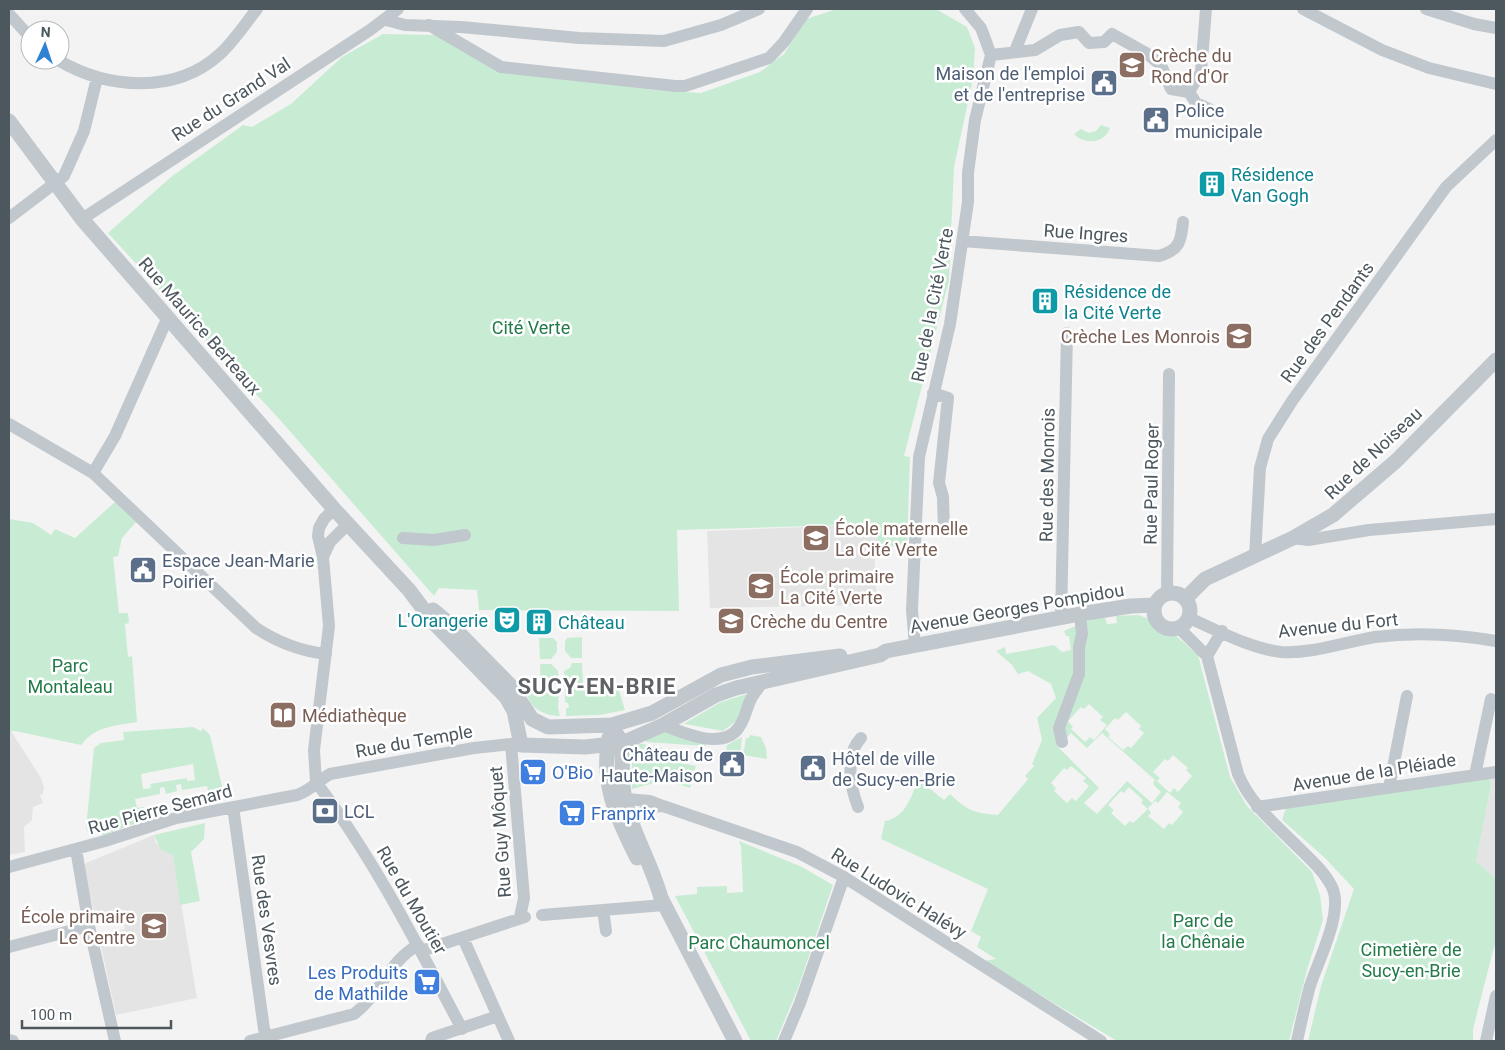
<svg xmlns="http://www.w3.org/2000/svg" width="1505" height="1050" viewBox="0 0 1505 1050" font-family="Roboto,sans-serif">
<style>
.education{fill:#e5e4e4}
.green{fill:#c7ecd3;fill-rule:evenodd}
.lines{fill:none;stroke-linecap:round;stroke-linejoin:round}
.minor{stroke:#c0c7cd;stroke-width:12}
.tertiary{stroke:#c0c7cd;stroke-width:15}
.labels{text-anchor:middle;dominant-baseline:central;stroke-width:5;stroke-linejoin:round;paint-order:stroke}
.education-label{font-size:18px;fill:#785e54;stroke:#fff;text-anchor:start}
.service-label{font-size:18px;fill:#4e5e75;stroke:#fff;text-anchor:start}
.street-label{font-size:18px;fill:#4c575e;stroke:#fff}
.culture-label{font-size:18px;fill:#0d838f;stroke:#fff;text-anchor:start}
.park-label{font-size:18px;fill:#227a48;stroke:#fff}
.shop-label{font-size:18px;fill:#366cbe;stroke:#fff;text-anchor:start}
.district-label{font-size:22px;font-weight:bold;letter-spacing:1px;fill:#5f6366;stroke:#fff}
</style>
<rect width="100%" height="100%" fill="#f4f3f3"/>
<!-- education -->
<path class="education" d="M878 524V547H874L877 605 710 608 707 531Z
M11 731 41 778 44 788 43 794 40 795 43 803 33 807 32 820 24 827 25 852 9 855V741Z
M1490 776H1496V885L1495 878 1476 861 1491 787Z
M154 835 156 843 173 855 197 998 116 1015 101 946 105 933 125 929 122 919 99 923 93 908 83 869 86 863Z"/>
<!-- green -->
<path class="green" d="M837 9H936L967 27 975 48 973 79 954 167 949 280 904 456 910 457 907 546 878 547 877 524 677 530 679 611 479 610 477 590 439 588 434 596 281 421 108 233 171 177 243 125 252 127 291 104 342 57 383 34 435 35 505 71 663 91 701 93 760 72 784 54 806 19Z
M1101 125 1110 128C1104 144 1085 145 1074 134L1081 129 1089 133 1096 131Z
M115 502 136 522 122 538 118 556 113 557 119 613H128L129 623 125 624 128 657 132 656 137 722C115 726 95 726 81 745L15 731H11L9 741V519L33 523 51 535 55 529 75 538Z
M1138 615 1150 619 1161 631 1175 635 1198 655 1230 777 1247 806 1312 872 1320 895 1323 920 1307 970 1289 1041H1117L984 961 996 959 977 947 981 937 971 931 988 889 881 839 885 821C905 818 912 796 918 779L944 800 950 794C968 811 974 813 998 815L1028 779 1025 776 1034 766 1032 764 1042 740 1037 718 1056 698 1051 684 1028 671 1018 674 1012 665 996 651 1005 647 1006 654 1054 645 1062 652 1071 650 1069 636H1066L1064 631 1094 618 1105 617 1107 624 1117 623 1116 616ZM1089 704 1103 717 1100 720 1107 725 1094 740 1090 737 1085 742 1071 729 1073 727 1068 721 1081 707 1084 709ZM1126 712 1141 726 1139 729 1144 733 1131 748 1128 746 1123 750 1108 737 1110 734 1105 729 1115 718 1118 720ZM1071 733 1087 748 1102 733 1155 780 1153 784 1161 792 1152 803 1127 781 1097 814 1084 803 1099 788 1058 747ZM1173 755 1188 768 1186 770 1192 776 1178 792 1174 788 1170 793 1157 781 1160 778 1153 772 1165 759 1168 761ZM1071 766 1086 778 1083 781 1089 786 1076 801 1072 798 1067 803 1054 791 1056 788 1051 783 1064 768 1067 770ZM1129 787 1143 800 1141 803 1148 809 1133 823 1130 821 1125 826 1111 813 1114 810 1108 805 1121 791 1124 793ZM1167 792 1181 803 1178 807 1183 812 1172 825 1169 823 1164 829 1148 816 1151 813 1148 808 1155 801 1158 803Z
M582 637V658H571L565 651V642L567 638Z
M539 638H553L557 642V652L551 659H540Z
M572 663H582L583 684H565L564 671 570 668Z
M540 664H551L558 671 559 684 541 685Z
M618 687 625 710 600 715 566 716V708H569L568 703 565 702V689Z
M559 689 558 708 560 716C545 716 527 708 527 690Z
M747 694 736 721 723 731 685 724 680 726 721 702Z
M193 727 201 731 203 728 210 735 224 795 219 801 169 811 104 835 88 832 86 828 94 748 101 743 124 740 123 732ZM193 764 195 780 187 781V778L150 784 151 788 143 789 141 774ZM181 784 182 790 207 786 209 795 203 796 204 803 145 814 144 807 137 808 135 799 160 794V788L164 787 166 794 177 791 176 785Z
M665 731 706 744 705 746 646 742V740Z
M750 735 761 737 766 748 767 759 743 755 746 738H749Z
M742 737 740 755 726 752 727 745Z
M638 743 662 748 660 759 696 766 690 788 665 780 632 789V749Z
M1490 776 1491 786 1476 861 1495 878 1496 944 1494 947 1473 1029V1041H1308L1321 986 1354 889 1325 858 1282 820 1286 808Z
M205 823 204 839 191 852 200 901 180 905 173 855 161 850 154 835Z
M739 841 802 867 833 885 798 988 776 1041H751L675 896 697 894V887L727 886V893L743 892 741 847Z"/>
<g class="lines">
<!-- minor -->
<path class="minor" d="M1303 9 1382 50 1429 68 1496 84
M1426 9 1474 24 1496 28
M9 14 30 37
M386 20 405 25 461 27 579 38 664 41 721 25 759 9
M429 25 501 67 675 86H685L769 58 784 42 807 9
M1015 51 1032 9
M991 55 1035 50 1060 35 1079 32 1089 43 1104 42 1112 34 1146 53 1161 65 1171 89 1189 92 1201 72 1206 9
M58 60C107 89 175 95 220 54 234 41 245 24 257 9
M1189 92 1196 103 1209 109
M9 218 64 176 84 131 97 78
M82 219 370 30 398 9
M962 241 1159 256C1180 250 1181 241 1183 222
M9 424 93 473 256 628C277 642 300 651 326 654
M93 473 115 436 168 317
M914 529 944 531 943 497 939 483 948 398 933 393
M403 538 434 540 465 535
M1293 538 1308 540 1369 530 1496 519
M1255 556 1260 468 1268 439 1292 401 1446 187 1496 140
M323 557 330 542 348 524
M1167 594 1169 374
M1061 618 1067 333
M1189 618C1217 630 1251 649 1281 652 1312 654 1345 642 1375 637 1415 632 1456 634 1496 641
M1179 628 1207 656 1238 774C1251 805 1275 824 1298 847 1310 859 1324 871 1332 887 1344 912 1318 961 1310 986 1305 1004 1301 1023 1297 1041
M915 646 912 610 919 457 950 324 968 202V173L975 120 991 55 981 28 965 9
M1207 656 1222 631
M663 725C683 733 724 751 739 727 745 719 746 710 750 701 753 694 759 688 763 681
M1062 742 1059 728 1079 674V647L1082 634 1080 614
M511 744 524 898 520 917
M1475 775 1491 699
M316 782C374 859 417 944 462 1029
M316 782 314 750 329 626 323 557 318 536 319 528 324 519 334 509
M1389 788 1407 696
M626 799 650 801 663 806 649 807 632 822
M663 806 797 852 844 877 1101 1041
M233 807 264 1029 269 1041
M858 807C850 787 845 754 861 738
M1257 807 1496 772
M76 849 89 926 115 1041
M9 867 105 841 176 818 297 795C310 791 318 781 330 774L474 748 511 744 521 745
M603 910 606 931
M542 915 664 905
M463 938 509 1041
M9 947 89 926
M421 951 525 917
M9 1040 13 1041
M250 1041 354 1014C380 995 389 961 418 945
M431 1041 432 1038 498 1016
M784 1041 800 1003 844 877
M1486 1041 1496 996"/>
<!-- tertiary -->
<path class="tertiary" d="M9 121 82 219 334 509 409 590 433 622 506 697 514 711 521 745 585 747 622 743 663 725 716 695 736 688 880 655 886 651 1080 614 1131 606 1155 605
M1154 611a18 18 0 1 1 36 0a18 18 0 1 1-36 0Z
M1185 599 1205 579 1293 538 1333 515 1396 461 1496 360
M433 610 451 625 510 685 532 719 548 727 612 725 652 713 721 675 752 667 840 656
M618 736C625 751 621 769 623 785 626 824 651 860 661 898L735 1041
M609 738C600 784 617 818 637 858"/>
</g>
<!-- icons -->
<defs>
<g id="school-square" transform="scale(1.4375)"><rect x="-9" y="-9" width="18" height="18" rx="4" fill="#8d6e63" stroke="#fff"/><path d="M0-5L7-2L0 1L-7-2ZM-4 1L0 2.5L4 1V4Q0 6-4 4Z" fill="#fff"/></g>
<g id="civic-square" transform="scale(1.4375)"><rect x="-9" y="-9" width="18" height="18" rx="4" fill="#5c6f8a" stroke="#fff"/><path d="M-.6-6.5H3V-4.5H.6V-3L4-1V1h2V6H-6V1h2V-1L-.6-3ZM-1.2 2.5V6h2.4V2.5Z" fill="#fff"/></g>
<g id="building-square" transform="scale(1.4375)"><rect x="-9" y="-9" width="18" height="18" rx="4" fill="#0f9aa8" stroke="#fff"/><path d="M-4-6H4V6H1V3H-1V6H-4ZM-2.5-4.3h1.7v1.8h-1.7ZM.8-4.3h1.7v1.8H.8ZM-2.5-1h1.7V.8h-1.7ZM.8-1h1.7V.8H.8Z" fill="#fff"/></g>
<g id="theatre-square" transform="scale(1.4375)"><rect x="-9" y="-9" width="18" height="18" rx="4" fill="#0f9aa8" stroke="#fff"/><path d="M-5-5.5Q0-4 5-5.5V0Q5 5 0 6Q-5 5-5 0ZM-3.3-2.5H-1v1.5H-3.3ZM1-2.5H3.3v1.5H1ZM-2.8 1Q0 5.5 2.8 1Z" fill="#fff"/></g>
<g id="library-square" transform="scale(1.4375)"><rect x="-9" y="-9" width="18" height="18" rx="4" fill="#8d6e63" stroke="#fff"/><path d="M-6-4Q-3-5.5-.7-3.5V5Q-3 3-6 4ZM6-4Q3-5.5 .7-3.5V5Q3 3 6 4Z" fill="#fff"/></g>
<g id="supermarket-square" transform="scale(1.4375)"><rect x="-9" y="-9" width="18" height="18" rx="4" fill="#3f7fe0" stroke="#fff"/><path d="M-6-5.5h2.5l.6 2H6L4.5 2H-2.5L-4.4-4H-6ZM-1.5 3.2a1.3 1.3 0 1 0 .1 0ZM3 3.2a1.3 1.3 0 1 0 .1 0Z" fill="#fff"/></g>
<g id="bank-square" transform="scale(1.4375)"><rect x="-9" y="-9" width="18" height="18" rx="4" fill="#5c6f8a" stroke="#fff"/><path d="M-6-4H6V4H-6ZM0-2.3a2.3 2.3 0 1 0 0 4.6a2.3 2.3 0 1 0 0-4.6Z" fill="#fff"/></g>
</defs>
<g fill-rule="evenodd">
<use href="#school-square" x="1132" y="65"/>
<use href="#civic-square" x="1104" y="83"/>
<use href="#civic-square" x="1156" y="120"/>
<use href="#building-square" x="1212" y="184"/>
<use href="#building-square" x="1045" y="301"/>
<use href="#school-square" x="1239" y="336"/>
<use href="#school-square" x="816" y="538"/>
<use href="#civic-square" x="143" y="570"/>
<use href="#school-square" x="761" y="586"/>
<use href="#theatre-square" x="507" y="620"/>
<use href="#school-square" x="731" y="621"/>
<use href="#building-square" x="539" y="622"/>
<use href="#library-square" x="283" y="715"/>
<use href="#civic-square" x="732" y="764"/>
<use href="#civic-square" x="813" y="768"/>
<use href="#supermarket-square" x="533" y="772"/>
<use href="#bank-square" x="325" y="811"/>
<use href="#supermarket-square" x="572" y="813"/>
<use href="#school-square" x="154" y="926"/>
<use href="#supermarket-square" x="427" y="982"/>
</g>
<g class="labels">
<!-- education labels -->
<g class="education-label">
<text x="1151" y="55">Crèche du<tspan x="1151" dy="21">Rond d'Or</tspan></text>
<text x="1220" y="336" text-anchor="end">Crèche Les Monrois</text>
<text x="835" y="528">École maternelle<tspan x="835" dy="21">La Cité Verte</tspan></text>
<text x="780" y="576">École primaire<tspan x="780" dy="21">La Cité Verte</tspan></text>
<text x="750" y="621">Crèche du Centre</text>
<text x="302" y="715">Médiathèque</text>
<text x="135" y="916" text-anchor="end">École primaire<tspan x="135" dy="21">Le Centre</tspan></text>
</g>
<!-- service labels -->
<g class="service-label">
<text x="1085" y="73" text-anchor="end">Maison de l'emploi<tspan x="1085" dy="21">et de l'entreprise</tspan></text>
<text x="1175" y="110">Police<tspan x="1175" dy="21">municipale</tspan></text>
<text x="162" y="560">Espace Jean-Marie<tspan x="162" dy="21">Poirier</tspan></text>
<text x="713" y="754" text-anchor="end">Château de<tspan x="713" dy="21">Haute-Maison</tspan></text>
<text x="832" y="758">Hôtel de ville<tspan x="832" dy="21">de Sucy-en-Brie</tspan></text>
<text x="344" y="811">LCL</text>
</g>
<!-- street labels -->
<g class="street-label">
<text transform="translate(231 99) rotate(-33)">Rue du Grand Val</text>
<text transform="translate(1086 233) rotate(4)">Rue Ingres</text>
<text transform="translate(932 305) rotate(-79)">Rue de la Cité Verte</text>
<text transform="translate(1327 322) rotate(-54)">Rue des Pendants</text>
<text transform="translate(200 326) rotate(49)">Rue Maurice Berteaux</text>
<text transform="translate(1373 453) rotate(-43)">Rue de Noiseau</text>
<text transform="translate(1047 475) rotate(-89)">Rue des Monrois</text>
<text transform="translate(1151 484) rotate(-89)">Rue Paul Roger</text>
<text transform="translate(1017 608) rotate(-10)">Avenue Georges Pompidou</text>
<text transform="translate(1338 625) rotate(-6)">Avenue du Fort</text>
<text transform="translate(414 741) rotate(-10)">Rue du Temple</text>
<text transform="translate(1374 772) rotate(-9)">Avenue de la Pléiade</text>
<text transform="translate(160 809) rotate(-15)">Rue Pierre Semard</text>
<text transform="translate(500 832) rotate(-94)">Rue Guy Môquet</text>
<text transform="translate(899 893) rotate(32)">Rue Ludovic Halévy</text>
<text transform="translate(412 900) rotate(60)">Rue du Moutier</text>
<text transform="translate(267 920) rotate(82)">Rue des Vesvres</text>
</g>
<!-- culture labels -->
<g class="culture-label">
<text x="1231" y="174">Résidence<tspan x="1231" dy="21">Van Gogh</tspan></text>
<text x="1064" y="291">Résidence de<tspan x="1064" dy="21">la Cité Verte</tspan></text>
<text x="488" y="620" text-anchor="end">L'Orangerie</text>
<text x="558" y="622">Château</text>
</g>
<!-- park labels -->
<g class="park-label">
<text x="531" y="327">Cité Verte</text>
<text x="70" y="665">Parc<tspan x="70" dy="21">Montaleau</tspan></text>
<text x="1203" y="920">Parc de<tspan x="1203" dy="21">la Chênaie</tspan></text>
<text x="759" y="942">Parc Chaumoncel</text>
<text x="1411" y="949">Cimetière de<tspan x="1411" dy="21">Sucy-en-Brie</tspan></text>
</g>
<!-- shop labels -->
<g class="shop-label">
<text x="552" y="772">O'Bio</text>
<text x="591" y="813">Franprix</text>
<text x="408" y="972" text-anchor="end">Les Produits<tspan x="408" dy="21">de Mathilde</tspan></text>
</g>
<!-- district labels -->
<g class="district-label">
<text x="597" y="686">SUCY-EN-BRIE</text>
</g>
</g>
<!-- border -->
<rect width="1505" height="1050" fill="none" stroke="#4c575e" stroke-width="20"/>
<!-- north arrow -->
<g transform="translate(45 45) rotate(3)"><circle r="24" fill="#ffffff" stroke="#b7bcbf"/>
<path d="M0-4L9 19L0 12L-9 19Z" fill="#2e81d3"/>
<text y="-8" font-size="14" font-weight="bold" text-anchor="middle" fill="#4c575e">N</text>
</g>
<!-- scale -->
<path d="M22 1020v8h149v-8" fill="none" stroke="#4c575e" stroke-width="2.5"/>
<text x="30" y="1020" font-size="15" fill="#4c575e" stroke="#ffffff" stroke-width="4" paint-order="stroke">100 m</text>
</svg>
